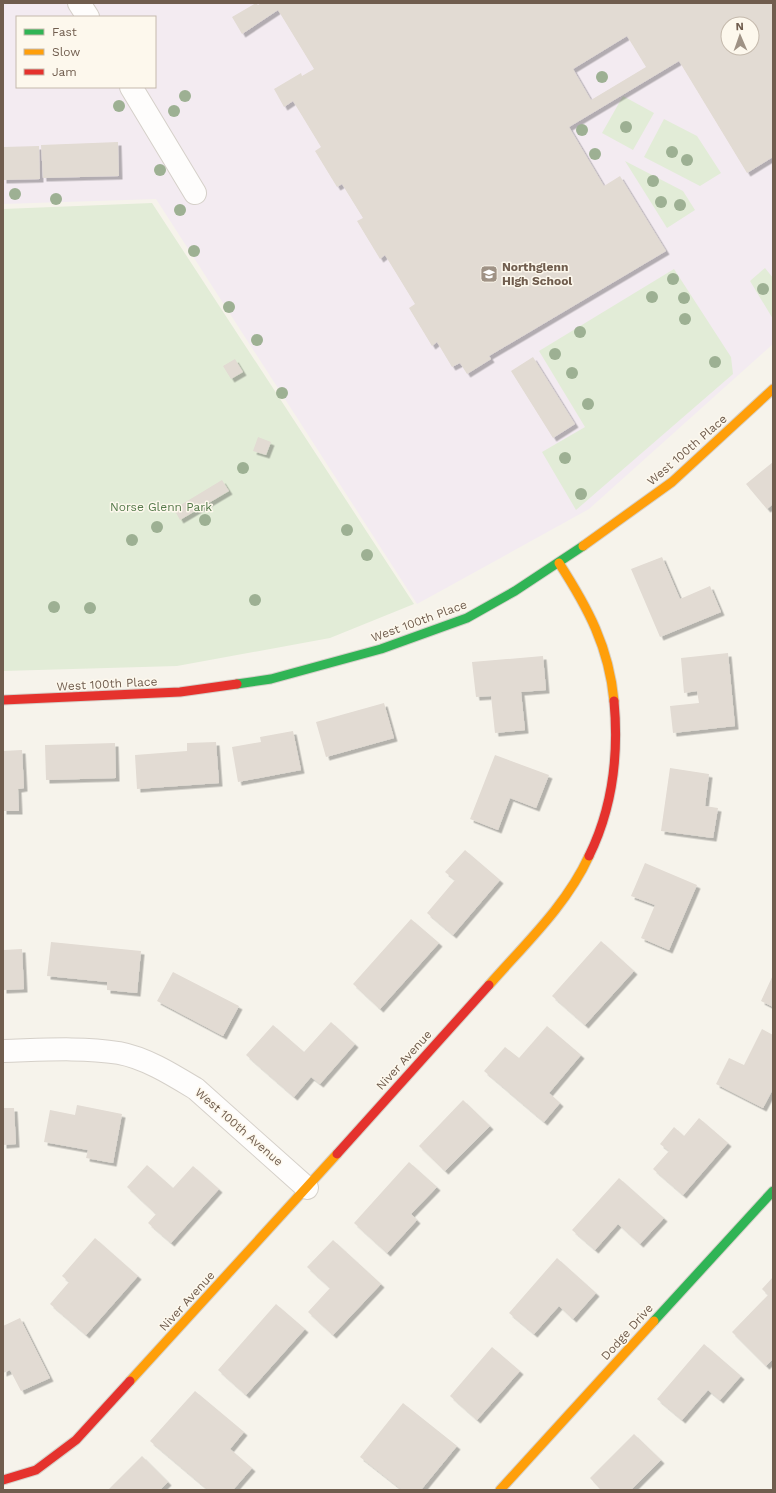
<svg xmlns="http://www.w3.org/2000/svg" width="776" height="1493" viewBox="0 0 776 1493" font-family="'Work Sans',sans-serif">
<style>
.education{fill:#f3ebf1;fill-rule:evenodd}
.green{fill:#e2ecd7}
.building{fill:#e2dbd3;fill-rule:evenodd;filter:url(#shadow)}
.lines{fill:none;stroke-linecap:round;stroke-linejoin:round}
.street-casing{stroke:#d5d0c9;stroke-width:24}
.fast-casing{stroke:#d5d0c9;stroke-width:11}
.slow-casing{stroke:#d5d0c9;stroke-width:11}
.jam-casing{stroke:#d5d0c9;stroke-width:11}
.street{stroke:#fefdfc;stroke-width:22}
.fast{stroke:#30b455;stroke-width:9}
.slow{stroke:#ff9f0a;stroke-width:9}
.jam{stroke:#e5322d;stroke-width:9}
.tree{fill:#9db093}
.labels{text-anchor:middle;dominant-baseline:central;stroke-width:3;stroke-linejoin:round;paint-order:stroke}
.poi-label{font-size:12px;font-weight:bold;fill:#705d4e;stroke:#fdf8ed;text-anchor:start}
.street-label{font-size:12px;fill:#705d4e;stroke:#fdf8ed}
.park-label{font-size:12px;fill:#557a4b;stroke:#fdf8ed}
</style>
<defs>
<filter id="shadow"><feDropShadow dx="3.5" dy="3.5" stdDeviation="0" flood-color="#0004"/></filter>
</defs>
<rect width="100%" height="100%" fill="#f6f3eb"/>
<!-- education -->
<path class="education" d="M3 3H773V344L589 509 417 604 156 199 3 204ZM17 17H155V87H17ZM728 24H752V48H728Z"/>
<!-- green -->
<path class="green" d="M623 96 654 113 633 150 602 133Z
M664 119 697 136 721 173 700 186 644 157Z
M625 161 683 191 695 210 667 228Z
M152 203 414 604 330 638 177 666 3 671V209Z
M765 268 773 278V319L750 281Z
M674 269 731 357 733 374 576 510 542 452 585 427 539 351Z"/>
<!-- building -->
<path class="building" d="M256 3 258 5 261 3H773V157L747 173 679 61 569 127 604 186 620 176 666 251 489 356 491 359 467 374 460 363 452 367 437 342 432 346 409 308 415 304 385 255 380 259 357 221 363 218 342 184 337 187 315 151 321 147 293 101 284 107 274 89 301 73 302 76 314 69 278 10 242 34 232 17ZM728 24H752V48H728ZM627 36 646 67 591 100 573 69Z
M118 142 119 176 43 178 41 145Z
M39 146 40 179 3 180V147Z
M533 357 575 424 553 438 511 371Z
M235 359 243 372 231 379 223 366Z
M258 437 271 442 266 455 253 451Z
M773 462V504L767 509 746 484Z
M222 480 229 491 180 520 174 509Z
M662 557 680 599 710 586 721 612 660 637 631 569Z
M728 653 735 726 673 733 670 706 699 703 697 691 684 693 681 658Z
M543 656 546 690 521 692 525 730 495 733 491 696 476 697 472 662Z
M384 703 394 738 326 757 316 722Z
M293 731 301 770 238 782 232 747 261 742 260 737Z
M216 742 219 783 137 789 135 755 187 751V743Z
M115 743 116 778 46 780 45 745Z
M22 750 24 788 18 789 19 811H3V751Z
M495 755 549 775 536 808 510 798 498 830 470 819Z
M670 768 709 774 705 806 718 808 713 838 661 831Z
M465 850 500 880 453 935 427 913 455 880 445 872Z
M645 863 697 885 669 950 641 938 655 905 631 896Z
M411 919 439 943 380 1009 353 984Z
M601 941 634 971 585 1025 552 996Z
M51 942 141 951 137 993 107 990V982L47 976Z
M22 949 24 989 3 990V950Z
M173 972 239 1006 223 1036 157 1001Z
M773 975V1007L761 1001Z
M331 1022 355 1044 320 1084 311 1077 294 1097 246 1055 273 1025 304 1052Z
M547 1026 581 1055 549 1093 560 1103 544 1122 484 1071 505 1047 519 1058Z
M762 1029 773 1035V1089L763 1108 716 1084 729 1058 744 1065Z
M463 1100 490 1126 445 1171 419 1146Z
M77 1105 122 1114 113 1163 86 1158 88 1150 44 1142 50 1110 75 1115Z
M3 1108H14L16 1144 3 1145Z
M699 1118 728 1143 683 1195 653 1169 669 1151 660 1144 674 1127 684 1136Z
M409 1162 437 1187 411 1214 417 1220 387 1253 354 1223Z
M147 1165 173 1188 193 1166 219 1189 171 1243 148 1223 156 1214 127 1187Z
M619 1178 664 1218 640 1244 618 1224 595 1250 572 1230Z
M95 1238 138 1276 86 1335 50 1304 69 1282 62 1276Z
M333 1240 381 1284 333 1335 308 1312 330 1288 307 1267Z
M557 1258 596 1293 573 1319 559 1306 534 1334 509 1313Z
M773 1277V1359L766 1366 732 1332 768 1295 762 1289Z
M276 1304 305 1329 246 1395 218 1370Z
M20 1318 50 1378 21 1391 10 1370 3 1373V1326Z
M704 1344 741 1376 720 1400 708 1390 682 1420 657 1399Z
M492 1347 520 1371 477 1420 450 1396Z
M195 1391 244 1432 230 1449 252 1468 233 1490H208L150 1441Z
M403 1403 457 1446 421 1490H402L360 1457Z
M634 1434 661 1460 631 1490H601L590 1478Z
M142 1456 168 1482 160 1490H108Z"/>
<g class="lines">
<!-- street casing -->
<g class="street-casing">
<path id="street" d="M79 3 88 17
M131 87 195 193
M3 1051C42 1050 80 1047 119 1053 146 1058 173 1075 196 1089L307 1188"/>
</g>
<!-- fast casing -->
<g class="fast-casing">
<path id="fast" d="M237 684 271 679 381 649 467 618 515 591 583 546
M654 1321 773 1191"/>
</g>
<!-- slow casing -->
<g class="slow-casing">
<path id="slow" d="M583 546 672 482 773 389
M559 563C588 608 609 647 614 701
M489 985C525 944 566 906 589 856
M130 1381 337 1154
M500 1490 654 1321"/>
</g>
<!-- jam casing -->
<g class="jam-casing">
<path id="jam" d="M3 700 180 692 237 684
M589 856C613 807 619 755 614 701
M337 1154 489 985
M3 1480 36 1470 76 1440 130 1381"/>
</g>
<!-- street -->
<use href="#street" class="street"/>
<!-- fast -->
<use href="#fast" class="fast"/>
<!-- slow -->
<use href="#slow" class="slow"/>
<!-- jam -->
<use href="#jam" class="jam"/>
</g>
<!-- trees -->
<g class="tree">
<circle cx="602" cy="77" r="6"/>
<circle cx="185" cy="96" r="6"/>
<circle cx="119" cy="106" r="6"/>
<circle cx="174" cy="111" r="6"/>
<circle cx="626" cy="127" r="6"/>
<circle cx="582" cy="130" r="6"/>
<circle cx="672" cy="152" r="6"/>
<circle cx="595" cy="154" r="6"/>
<circle cx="687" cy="160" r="6"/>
<circle cx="160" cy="170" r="6"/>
<circle cx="653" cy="181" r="6"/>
<circle cx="15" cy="194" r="6"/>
<circle cx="56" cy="199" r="6"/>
<circle cx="661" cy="202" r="6"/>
<circle cx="680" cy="205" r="6"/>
<circle cx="180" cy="210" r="6"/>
<circle cx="194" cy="251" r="6"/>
<circle cx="673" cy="279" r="6"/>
<circle cx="763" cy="289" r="6"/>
<circle cx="652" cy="297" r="6"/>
<circle cx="684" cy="298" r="6"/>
<circle cx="229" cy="307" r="6"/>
<circle cx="685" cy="319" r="6"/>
<circle cx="580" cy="332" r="6"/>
<circle cx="257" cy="340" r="6"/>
<circle cx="555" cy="354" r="6"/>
<circle cx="715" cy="362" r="6"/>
<circle cx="572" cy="373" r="6"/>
<circle cx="282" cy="393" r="6"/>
<circle cx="588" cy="404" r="6"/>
<circle cx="565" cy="458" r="6"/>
<circle cx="243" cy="468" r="6"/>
<circle cx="581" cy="494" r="6"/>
<circle cx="205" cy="520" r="6"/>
<circle cx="157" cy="527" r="6"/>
<circle cx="347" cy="530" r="6"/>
<circle cx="132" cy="540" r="6"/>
<circle cx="367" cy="555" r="6"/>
<circle cx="255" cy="600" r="6"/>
<circle cx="54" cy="607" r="6"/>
<circle cx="90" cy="608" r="6"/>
</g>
<!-- icons -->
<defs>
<g id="school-square" transform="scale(0.9)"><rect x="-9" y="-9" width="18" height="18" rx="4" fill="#9f9285" stroke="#fdf8ed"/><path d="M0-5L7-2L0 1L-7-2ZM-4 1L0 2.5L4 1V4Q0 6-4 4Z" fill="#fff"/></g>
</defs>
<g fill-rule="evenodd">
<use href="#school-square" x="489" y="274"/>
</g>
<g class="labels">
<!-- poi labels -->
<g class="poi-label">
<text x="502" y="267">Northglenn<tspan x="502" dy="14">High School</tspan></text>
</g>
<!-- street labels -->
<g class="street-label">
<text transform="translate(687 450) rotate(-41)">West 100th Place</text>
<text transform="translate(419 621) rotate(-20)">West 100th Place</text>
<text transform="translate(107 684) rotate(-3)">West 100th Place</text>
<text transform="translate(404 1060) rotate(-48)">Niver Avenue</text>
<text transform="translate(239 1127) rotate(41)">West 100th Avenue</text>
<text transform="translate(187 1301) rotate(-48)">Niver Avenue</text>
<text transform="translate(627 1332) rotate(-48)">Dodge Drive</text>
</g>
<!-- park labels -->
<g class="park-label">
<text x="161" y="507">Norse Glenn Park</text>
</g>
</g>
<!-- border -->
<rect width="776" height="1493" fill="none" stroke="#705d4e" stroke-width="8"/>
<!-- legend -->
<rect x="16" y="16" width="140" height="72" fill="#fdf8ed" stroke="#c5baad"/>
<rect x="24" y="29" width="20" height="6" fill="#30b455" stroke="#c5baad"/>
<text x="52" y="36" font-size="12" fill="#705d4e">Fast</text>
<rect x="24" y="49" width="20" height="6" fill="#ff9f0a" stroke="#c5baad"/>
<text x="52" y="56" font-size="12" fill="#705d4e">Slow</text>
<rect x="24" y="69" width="20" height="6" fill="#e5322d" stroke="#c5baad"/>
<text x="52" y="76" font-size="12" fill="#705d4e">Jam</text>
<!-- north arrow -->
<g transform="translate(740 36) rotate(358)"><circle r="19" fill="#fdf8ed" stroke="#c5baad"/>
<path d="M0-3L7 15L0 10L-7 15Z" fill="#9f9285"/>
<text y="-6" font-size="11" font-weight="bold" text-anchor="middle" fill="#705d4e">N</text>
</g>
</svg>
